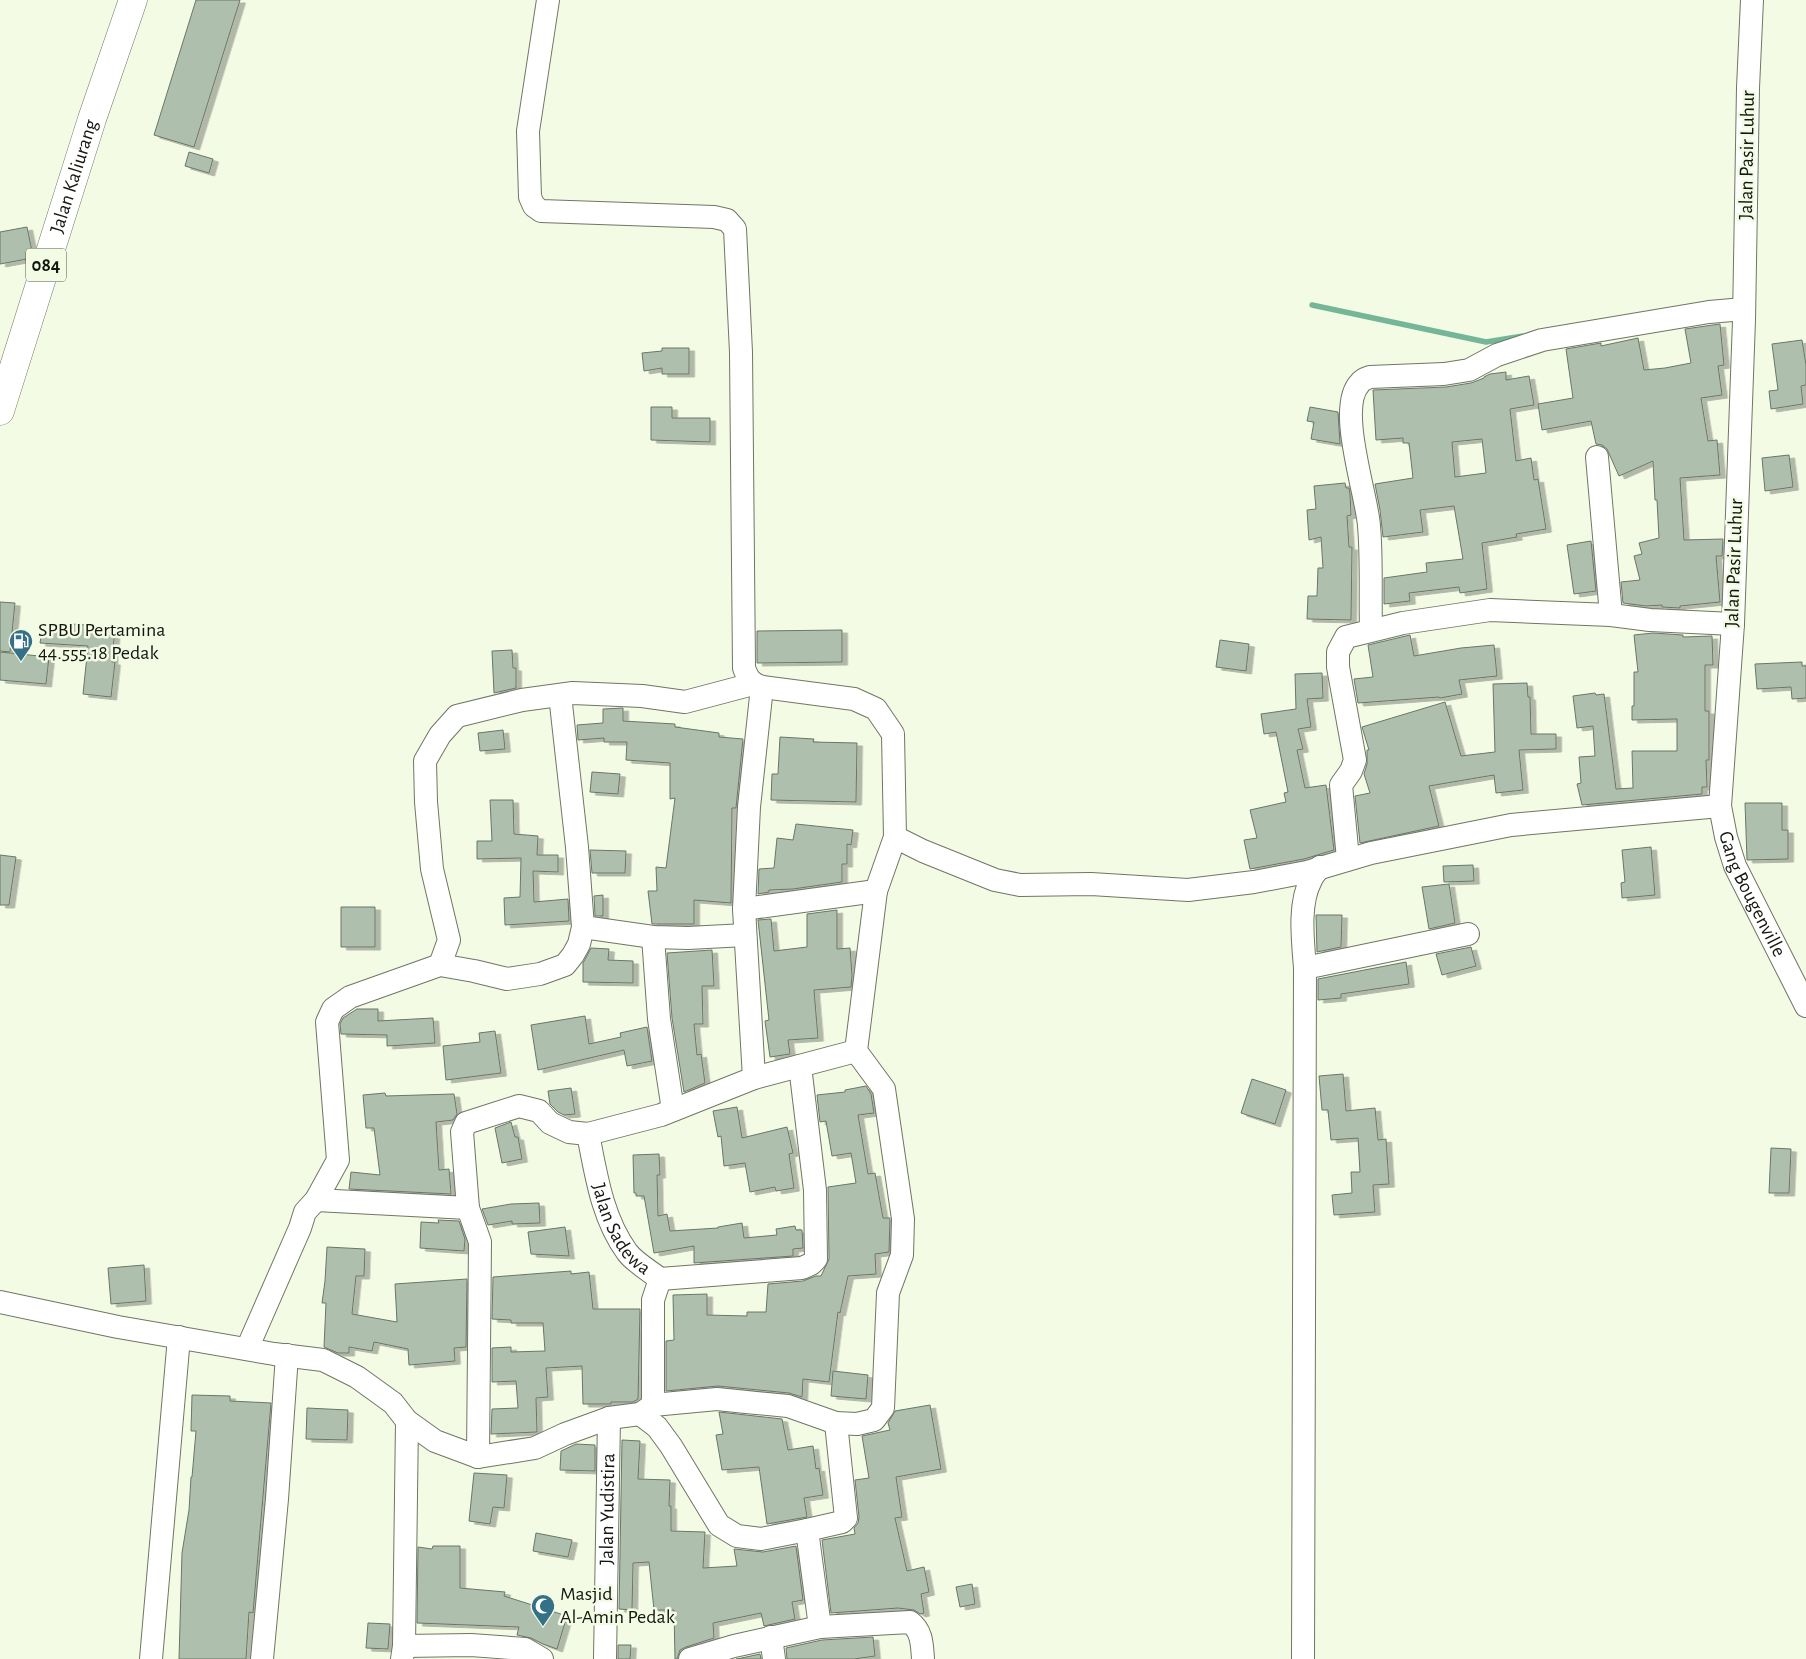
<svg xmlns="http://www.w3.org/2000/svg" width="1806" height="1659" viewBox="0 0 1806 1659" font-family="'Alegreya Sans',sans-serif">
<style>
.lines{fill:none;stroke-linecap:round;stroke-linejoin:round}
.stream{stroke:#75b699;stroke-width:5.5}
.building{fill:#afbfae;stroke:#687767;fill-rule:evenodd;filter:url(#shadow)}
.street-casing{stroke:#6f7663;stroke-width:24}
.primary-casing{stroke:#6f7663;stroke-width:29}
.street{stroke:#fff;stroke-width:22}
.primary{stroke:#fff;stroke-width:28}
.labels{text-anchor:middle;dominant-baseline:central;stroke-width:5;stroke-linejoin:round;paint-order:stroke}
.shield{fill:#f3fbe5;stroke:#575b4f;stroke-width:1}
.shield-label{font-size:19px;font-weight:bold;fill:#14170f}
.street-label{font-size:20px;fill:#14170f;stroke:#f3fbe5}
.poi-label{font-size:20px;fill:#14170f;stroke:#f3fbe5;text-anchor:start}
</style>
<defs>
<filter id="shadow"><feDropShadow dx="5.5" dy="3" stdDeviation="0" flood-color="#0004"/></filter>
</defs>
<rect width="100%" height="100%" fill="#f3fbe5"/>
<g class="lines">
<!-- stream -->
<path class="stream" d="M1312 305 1486 342 1523 336"/>
</g>
<!-- building -->
<path class="building" d="M196 0H240L194 147 154 135Z
M189 152 213 159 209 173 185 166Z
M27 227 33 256 32 258 0 264V232Z
M1720 324 1724 365 1718 366 1722 395 1701 398 1708 441 1717 440 1720 475 1680 478 1684 540 1723 539 1722 556H1716L1720 602 1680 606V608L1662 607V605L1646 606 1623 603 1621 582 1640 580 1634 556 1642 554 1639 543 1659 538 1657 500H1655L1653 461 1619 476 1607 449 1602 445 1596 444 1591 421 1542 430 1538 404 1573 398 1566 349 1601 343V346L1638 338 1644 370 1665 368 1691 363 1685 329Z
M1802 340 1806 365V385L1801 386 1803 404 1771 409 1769 391 1778 390 1772 344Z
M662 348H689V374H662V368L644 371 642 353 662 351Z
M1506 372V380L1529 376 1534 405 1510 409 1516 461 1531 458 1534 480 1538 479 1546 529 1516 534 1517 537 1482 543 1487 589 1460 593 1459 587 1409 593 1410 601 1384 604V578L1427 572 1426 563 1463 559 1454 506 1420 510 1423 532 1383 537 1380 510 1375 484 1413 478 1409 443H1403V438L1376 440 1373 390 1446 387 1471 383 1484 378V377L1490 374ZM1482 439 1486 473 1455 477 1452 442Z
M651 407H672V418H710V442L651 440Z
M1310 407 1338 412 1340 444 1311 439 1314 422 1307 421Z
M1789 455 1793 487 1765 491 1762 458Z
M1345 483 1346 488H1349L1350 494 1351 515 1347 516 1349 547H1352L1351 620 1307 619 1308 596H1317L1318 568H1323L1321 537 1309 540 1307 510 1316 509 1314 486Z
M1591 541 1596 591 1574 594 1567 545Z
M0 602 15 603 10 652 0 651Z
M72 624 115 627 112 662H115L111 697 83 694 88 646 40 643 43 625 72 629Z
M842 630V662L757 663V631Z
M1653 633 1683 635V637L1712 636 1713 665H1705V711H1709V760H1706L1707 787H1702V794L1582 805 1577 784 1581 783 1579 757 1595 756 1593 726 1577 728 1573 696 1595 693 1596 695 1604 694 1616 789 1633 788 1632 751H1677V719L1632 720V706H1634V672H1638L1634 635Z
M1410 635 1414 656 1461 648 1494 645 1497 676 1459 680 1462 694 1440 698 1439 697 1358 703 1354 679 1373 677 1368 645Z
M1220 640 1249 644 1246 671 1216 667Z
M512 650 513 668H516V688L494 693 492 651Z
M0 652 49 657 46 684 0 680Z
M1802 662V666H1806V698L1792 699 1791 687 1757 689 1755 664Z
M1322 673 1323 698 1307 699 1311 727 1298 729 1303 749 1297 750 1305 788 1326 785 1334 850 1304 859 1250 869 1244 840 1257 838 1250 810 1286 802 1284 793 1288 792 1276 732 1264 734 1261 714 1296 709 1295 674Z
M1527 683 1528 697H1530L1531 734H1556V749L1519 750 1523 790 1496 793 1494 775 1429 786 1439 826 1360 843 1355 796 1370 793 1364 774 1367 764V750H1369L1362 727 1445 702 1461 756 1495 752 1493 684Z
M623 708V721L675 724V727L719 733V737L743 739 736 808H732L731 903 694 900V924H652L648 891H657L656 867 666 868 675 798 670 799V763L626 760 627 742H604V738L578 740 577 725 603 723V709Z
M503 730 505 749 480 751 478 733Z
M780 737 814 739 813 742 857 743 856 802 771 800 772 774H778Z
M592 772 620 774 618 794 590 792Z
M490 800H513L514 834 538 836 537 855H558V872L533 871 534 902 568 899 569 921 505 925 504 898 520 897 521 858 477 859V841H492Z
M1745 803H1782V830H1788V859L1747 860Z
M796 824 853 830 851 845 847 844V864H842V882L793 889 769 890V892L758 894 759 869 774 868 777 838 793 840Z
M1651 847 1655 895 1622 898 1621 883 1625 882 1622 850Z
M590 850 626 851 625 873H592Z
M0 855 16 857 9 905H0Z
M1473 865 1474 881 1444 882 1443 866Z
M1449 884 1455 923 1429 929 1422 887Z
M603 895V916H595L594 896Z
M341 907H375V947H341Z
M837 910V949L850 948 852 975 851 987 814 990 818 1038 788 1040 790 1054 770 1057 765 1021 769 1020 758 920 771 919 774 951 807 947V914Z
M1316 915H1342L1341 947 1317 952Z
M1471 947 1476 966 1442 975 1436 954Z
M591 948 609 949 608 960 633 961V983L583 982V963Z
M712 950 714 986H702L703 1024H694L697 1055 701 1054 705 1083 684 1092 672 1018 667 953Z
M1406 962 1409 984 1341 994V998L1318 1000V979Z
M357 1009H378V1021L433 1018 435 1043 387 1046V1035L341 1034 340 1024 343 1018Z
M585 1016 589 1044 621 1037 620 1033 647 1027 652 1061 627 1066 624 1050 538 1070 531 1025Z
M495 1031 501 1073 446 1080 443 1046 480 1042 479 1033Z
M1343 1074 1346 1111 1375 1108 1378 1140 1386 1139 1389 1184 1373 1185 1375 1212 1334 1215 1332 1195 1352 1193 1351 1172H1360L1358 1138 1331 1140 1328 1110H1322L1319 1076Z
M1252 1079 1286 1090 1275 1124 1241 1113Z
M866 1086 871 1094 874 1113 858 1115 868 1174 875 1173 883 1218H890L889 1252 875 1254 876 1274 848 1276 840 1313 838 1312 829 1382 803 1379 802 1397 789 1393 718 1386 666 1391V1341L674 1340 673 1295 707 1294V1315L747 1316V1312H766L768 1284 803 1281 816 1276H821L829 1259 828 1187 856 1183 851 1153 832 1156 826 1121 820 1122 817 1095 845 1092V1090Z
M571 1088 575 1114 564 1115 558 1112 550 1104 548 1091Z
M385 1093 386 1096 454 1094 457 1114 453 1120 436 1122 439 1170 449 1169 451 1194 349 1189 351 1172 380 1175 374 1128H366L363 1095Z
M737 1107 742 1138 787 1127 793 1153 789 1154 794 1188 776 1191 775 1187 750 1192 745 1163 724 1166 721 1136 718 1137 713 1111Z
M511 1122 515 1137H518L522 1159 502 1163 495 1128Z
M1771 1148 1791 1149 1789 1193H1769Z
M659 1154 660 1175H657L658 1216 667 1214 670 1231 718 1228V1227L742 1223 744 1238 777 1235 776 1229 795 1226 796 1230H802L803 1248 793 1249V1256L694 1263V1246L654 1253 644 1196H636V1193H634L633 1155Z
M539 1203 540 1223 512 1224V1221L488 1225 482 1209 511 1204Z
M438 1220 459 1221 465 1239 464 1251 420 1248 421 1222 439 1223Z
M565 1227 569 1256 531 1254 528 1232Z
M327 1247 365 1249 364 1276H356L352 1314 397 1322 395 1284 467 1279 466 1347 454 1348 455 1361 409 1365 408 1349 374 1342 372 1351 349 1347V1353H338L324 1347 326 1303H322L325 1281Z
M144 1265 146 1301 111 1304 108 1268Z
M571 1271V1274L589 1272 593 1309H640L638 1399 633 1402H611V1404H583L582 1366 546 1368 548 1397 536 1398 537 1432 491 1434 492 1409 518 1408 516 1381 492 1382V1348L511 1347V1352L545 1351 543 1323H511V1320L492 1319 493 1277Z
M833 1371 868 1375 866 1399 831 1396Z
M192 1395 230 1396V1401L271 1403 253 1613 249 1612 246 1659H179L182 1553 189 1510 191 1477H192L196 1431H191Z
M930 1405 941 1469 896 1477 902 1517 895 1518 907 1571 924 1567 929 1592 921 1594 924 1613 920 1614 914 1610 898 1608 831 1613 822 1540 855 1534 854 1528 858 1523 859 1517 855 1480 869 1478 862 1436 890 1430 888 1423 895 1411Z
M307 1408 348 1410 347 1440 306 1439Z
M719 1412 782 1419 788 1450 813 1446 816 1469 819 1468 823 1495 804 1498 807 1517 767 1524 759 1467 722 1470 716 1435 723 1434Z
M622 1440 640 1441 638 1479 670 1480 669 1506H671V1531L705 1532 703 1568 737 1566 734 1549 763 1552 796 1546 803 1600 792 1602 795 1619 764 1626 761 1613 713 1623 714 1638 686 1647 680 1650 677 1659H675L674 1610H654L649 1562 633 1563 632 1610 619 1609Z
M576 1444 595 1445V1471L560 1470 561 1451Z
M474 1473 507 1475 504 1508 493 1507 490 1524 469 1521Z
M536 1533 572 1540 568 1557 533 1551Z
M433 1546H460V1588L505 1592 504 1596 567 1616 557 1649 543 1644 531 1638 517 1635 519 1627 417 1623 418 1547 432 1549Z
M972 1584 975 1604 960 1607 956 1587Z
M368 1623 390 1624 388 1649 366 1648Z
M873 1637 875 1656 854 1659H787L786 1648 822 1640Z
M618 1645H631L630 1659H618Z
M760 1654 761 1659H736H737Z"/>
<g class="lines">
<!-- street casing -->
<g class="street-casing">
<g id="street">
<path d="M548 0 528 131 530 197 534 206 541 211 714 217 727 220 735 229 741 352 744 668C748 679 751 683 762 687L854 699 876 709 893 734 895 837 876 891 744 909"/>
<path id="s1" d="M1752 0 1748 88 1744 320 1733 624 1720 806 1726 837 1735 866 1806 1006"/>
<path d="M1597 457 1611 615"/>
<path d="M1371 630C1370 595 1372 560 1369 526 1367 494 1336 407 1360 383 1362 380 1367 378 1370 377L1444 374 1469 370 1497 355 1542 340 1709 312 1744 309"/>
<path d="M895 837 923 851 995 880 1020 885 1091 884 1188 890 1254 882 1307 872 1371 853 1511 825 1720 806"/>
<path d="M1348 859 1341 785 1351 771 1355 760 1338 667V652L1346 637 1403 623 1490 610 1611 615 1650 620 1733 624"/>
<path d="M583 927 653 937 688 938 745 935"/>
<path d="M653 937 659 1019 673 1110"/>
<path d="M440 965 449 940 432 869 426 802 425 761 440 735 457 716 522 700 573 693 642 696 685 702 753 684"/>
<path d="M1305 968 1468 934"/>
<path d="M754 1078 744 909 749 807 762 687"/>
<path id="s2" d="M588 1134C596 1174 602 1218 627 1252 634 1262 650 1271 660 1279L653 1300V1405"/>
<path d="M316 1200 468 1208"/>
<path d="M660 1279 802 1268 811 1264 816 1259 815 1190 800 1066"/>
<path d="M0 1302 118 1327 274 1354 323 1360 357 1377 393 1403 407 1421 435 1441 478 1457 535 1448 565 1434 609 1418 640 1414 653 1405 717 1399 746 1402 788 1406 836 1423 857 1424 874 1420 883 1408 888 1293 902 1255 903 1219 884 1089 856 1051 876 891"/>
<path d="M247 1349 300 1228 305 1212 316 1200 338 1160 327 1022 333 1009 350 997 440 965 474 971 507 979 540 974 565 965 573 955 579 944 583 927 577 847 560 695"/>
<path d="M640 1414 657 1427 671 1446 719 1525 737 1536 761 1539 807 1530"/>
<path d="M478 1457 480 1242 468 1208 462 1132 466 1123 519 1106 539 1111 550 1123 569 1132 588 1134 661 1115 754 1078 856 1051"/>
<path d="M820 1627 910 1622C922 1631 922 1644 923 1659"/>
<path d="M771 1637 774 1659"/>
<path d="M404 1646 471 1645 525 1649 542 1659"/>
<path d="M151 1659 179 1337"/>
<path d="M262 1659 277 1499 287 1355"/>
<path d="M402 1659 404 1646 407 1421"/>
<path id="s3" d="M605 1659 609 1418"/>
<path d="M690 1659 734 1646 820 1627 807 1530 842 1522 846 1518 836 1423"/>
<path d="M1303 1659 1305 968C1303 941 1298 904 1311 880 1313 875 1317 871 1320 867"/>
</g>
</g>
<!-- primary casing -->
<g class="primary-casing">
<g id="primary">
<path id="s4" d="M0 411 92 119 133 0"/>
</g>
</g>
<!-- street -->
<use href="#street" class="street"/>
<!-- primary -->
<use href="#primary" class="primary"/>
</g>
<!-- icons -->
<defs>
<g id="fuel-pin" transform="scale(1.25)"><path d="M0 17L-7.5 6A9.5 9.5 0 1 1 7.5 6Z" fill="#347187" stroke="#f3fbe5"/><path d="M-5.5-6h7V0h2V4h1.3V-2.5L3-4.5l.8-.8L6-3V5H2.5V1h-1V6h-7ZM-4.2-4.7v3.2H.2V-4.7Z" fill="#fff"/></g>
<g id="mosque-pin" transform="scale(1.25)"><path d="M0 17L-7.5 6A9.5 9.5 0 1 1 7.5 6Z" fill="#347187" stroke="#f3fbe5"/><path d="M3.5-4.9A6 6 0 1 0 3.5 4.9A5 5 0 1 1 3.5-4.9Z" fill="#fff"/></g>
</defs>
<g fill-rule="evenodd">
<use href="#fuel-pin" x="21" y="641"/>
<use href="#mosque-pin" x="543" y="1606"/>
</g>
<g class="labels">
<!-- shield labels -->
<rect class="shield" x="26" y="248.5" width="40" height="33" rx="4"/>
<g class="shield-label">
<text x="46" y="265">084</text>
</g>
<!-- street labels -->
<g class="street-label">
<text transform="translate(1747 155) rotate(-89)">Jalan Pasir Luhur</text>
<text stroke="none"><textPath href="#s4" startOffset="246">Jalan Kaliurang</textPath></text>
<text transform="translate(1734 563) rotate(-88)">Jalan Pasir Luhur</text>
<text stroke="none"><textPath href="#s1" startOffset="901">Gang Bougenville</textPath></text>
<text stroke="none"><textPath href="#s2" startOffset="102">Jalan Sadewa</textPath></text>
<text stroke="none"><textPath href="#s3" startOffset="150">Jalan Yudistira</textPath></text>
</g>
<!-- poi labels -->
<g class="poi-label">
<text x="38" y="630">SPBU Pertamina<tspan x="38" dy="23">44.555.18 Pedak</tspan></text>
<text x="560" y="1594">Masjid<tspan x="560" dy="23">Al-Amin Pedak</tspan></text>
</g>
</g>
</svg>
